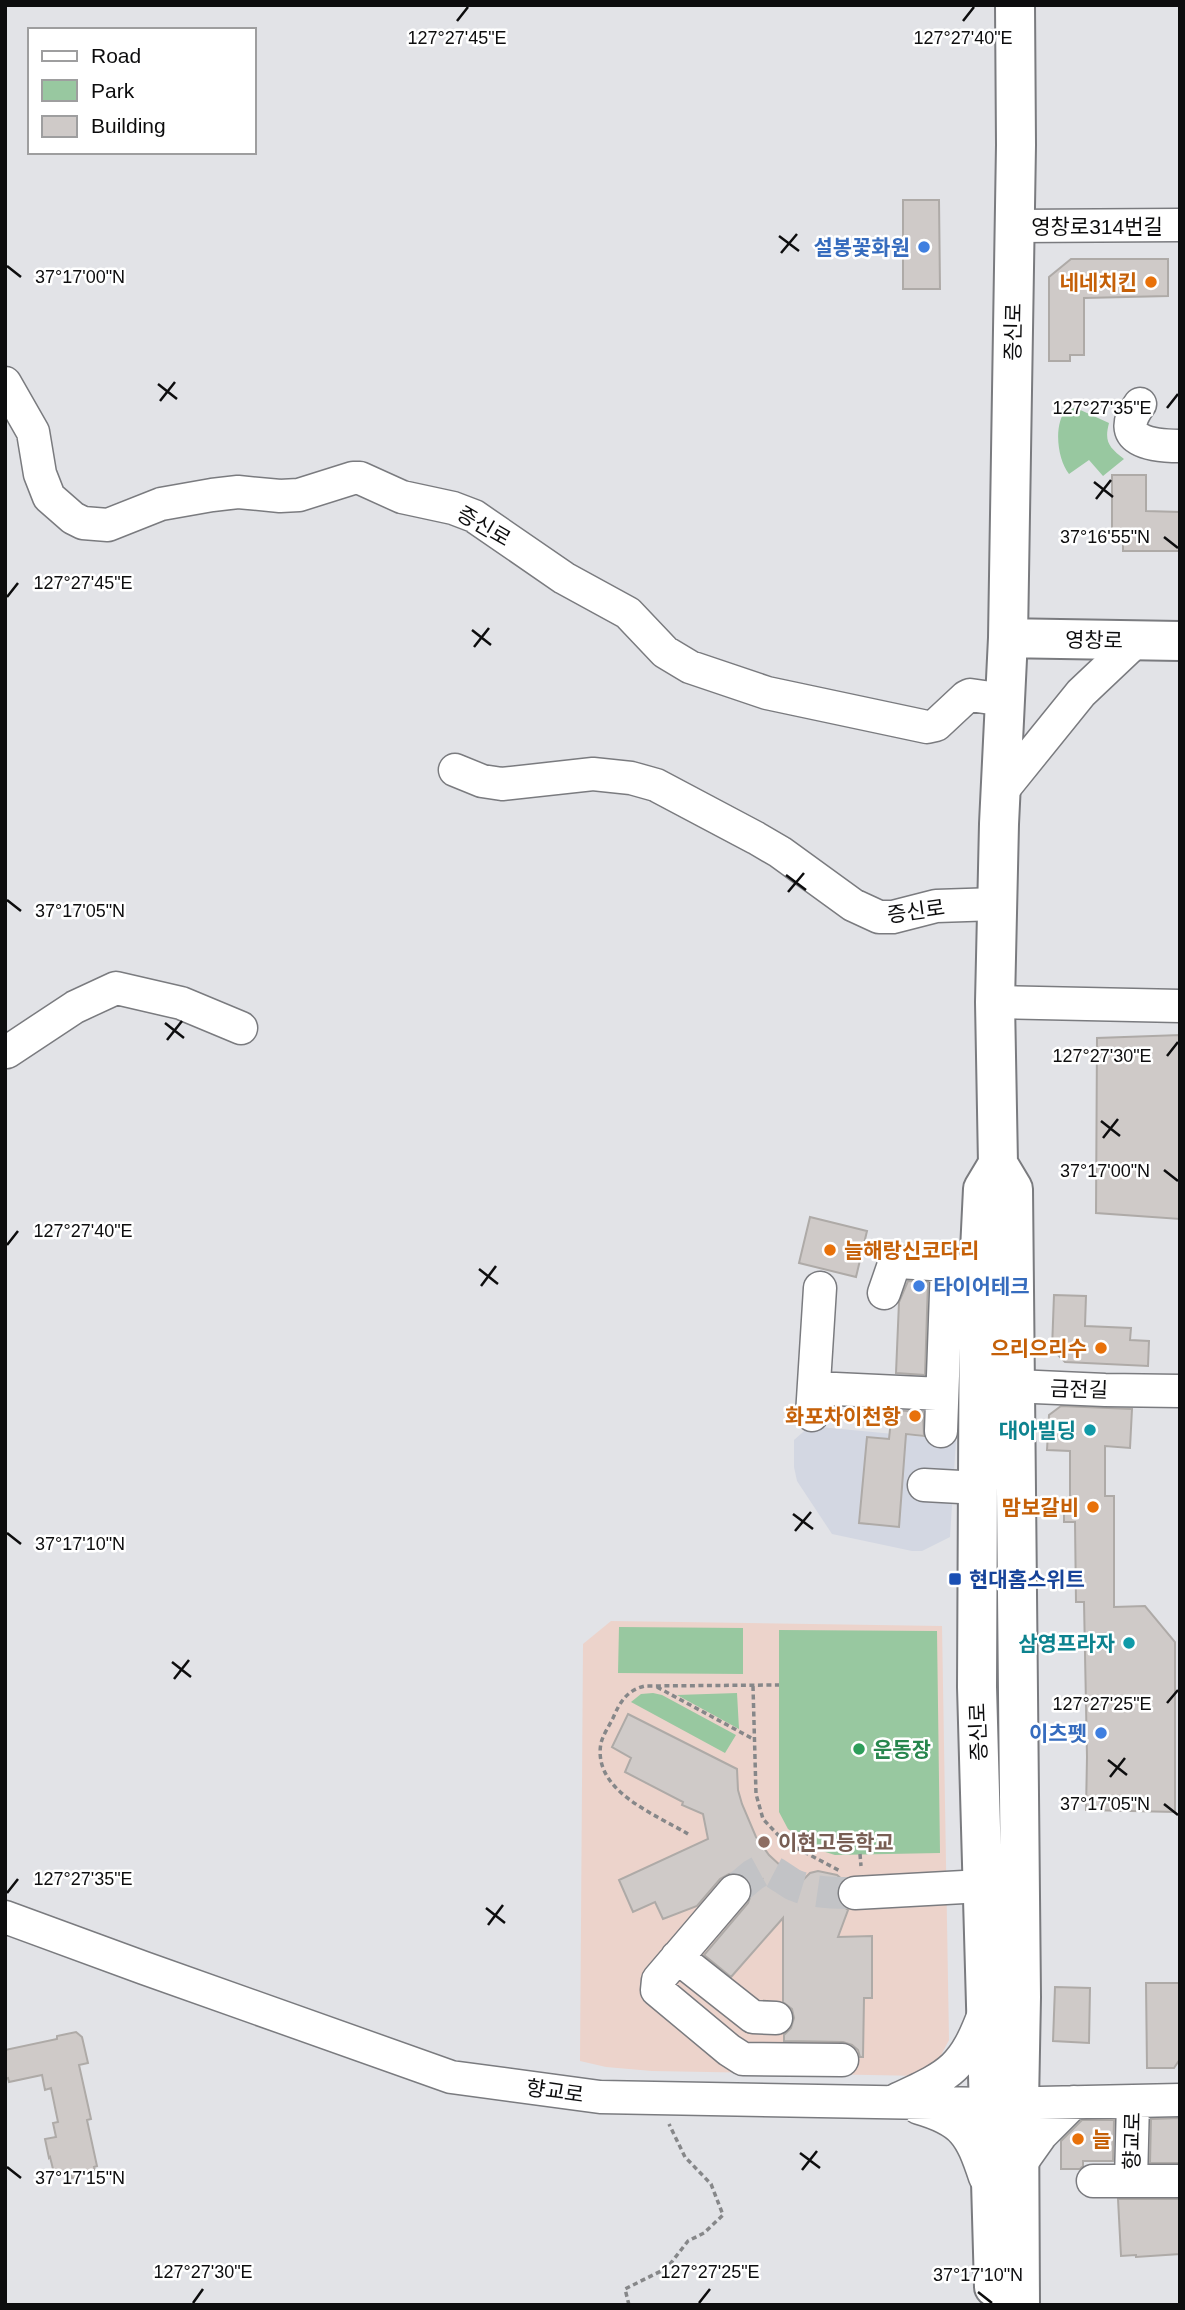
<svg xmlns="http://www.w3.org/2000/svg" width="1185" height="2310" viewBox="0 0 1185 2310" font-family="Helvetica,'Noto Sans KR',sans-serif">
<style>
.commercial{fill:#ecd3cb}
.built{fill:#d3d7e2}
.green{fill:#98c8a0}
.building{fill:#cfcac8;stroke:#aeaaa7;stroke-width:2}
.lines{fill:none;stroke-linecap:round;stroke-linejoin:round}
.minor-tunnel{stroke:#c2c3c6;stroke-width:32;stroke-dasharray:32 16;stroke-linecap:butt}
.minor-casing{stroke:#7a7b7f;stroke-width:35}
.major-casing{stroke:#7a7b7f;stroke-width:42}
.path{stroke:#868789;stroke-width:3.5;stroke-dasharray:5 3.5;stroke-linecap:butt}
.minor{stroke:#fff;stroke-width:32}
.major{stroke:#fff;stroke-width:38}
.ticks{fill:none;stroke:#0d0d0e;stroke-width:2.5}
.shop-dot{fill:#3f7fe0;stroke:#fff;stroke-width:2.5}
.food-dot{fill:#e8710a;stroke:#fff;stroke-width:2.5}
.culture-dot{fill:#0f9aa8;stroke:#fff;stroke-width:2.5}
.transit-dot{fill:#1a4fb4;stroke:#fff;stroke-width:2.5}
.leisure-dot{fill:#2e9e5b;stroke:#fff;stroke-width:2.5}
.education-dot{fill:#8d6e63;stroke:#fff;stroke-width:2.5}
.labels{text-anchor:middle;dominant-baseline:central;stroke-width:5;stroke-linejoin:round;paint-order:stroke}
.street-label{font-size:21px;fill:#0d0d0e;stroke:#fff}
.shop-label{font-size:21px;font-weight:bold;fill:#366cbe;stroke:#fff;text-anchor:end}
.food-label{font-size:21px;font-weight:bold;fill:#c56008;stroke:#fff;text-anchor:end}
.culture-label{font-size:21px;font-weight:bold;fill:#0d838f;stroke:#fff;text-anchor:end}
.transit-label{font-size:21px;font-weight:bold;fill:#164399;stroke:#fff;text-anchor:start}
.leisure-label{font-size:21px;font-weight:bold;fill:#27864d;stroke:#fff;text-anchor:start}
.education-label{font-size:21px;font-weight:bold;fill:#785e54;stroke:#fff;text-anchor:start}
.ticks-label{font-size:18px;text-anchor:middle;fill:#0d0d0e;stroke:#fff;stroke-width:5;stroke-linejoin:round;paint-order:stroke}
</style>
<rect width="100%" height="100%" fill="#e2e3e7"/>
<!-- commercial -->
<path class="commercial" d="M611 1621 942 1626 949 2040 938 2061 924 2076 652 2071 606 2067 580 2061 583 1644Z"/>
<!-- built -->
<path class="built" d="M810 1426 956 1440 950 1537 922 1551H912L832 1534 797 1481 794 1467V1440Z"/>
<!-- green -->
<path class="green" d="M1076 408 1109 423C1104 442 1109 447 1124 459L1103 476 1089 460 1069 474C1057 459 1053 423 1067 409Z
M619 1627 743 1628V1674L618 1673Z
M779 1630 937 1631 940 1853 835 1855 819 1850 788 1829 779 1812Z
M653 1693 662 1695 736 1735 725 1753 631 1702 641 1694Z
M737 1693 739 1729 677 1695Z"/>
<!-- building -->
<path class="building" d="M903 200H939L940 289H903Z
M1071 259H1168V296L1084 298V355H1070V361H1049V277Z
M1112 475H1146V511L1180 512V551H1123V532H1112Z
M1180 1035V1219L1096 1213 1097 1038Z
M810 1217 867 1231 856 1277 799 1263Z
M908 1281 928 1282 925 1375 896 1373 899 1302Z
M1054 1295 1086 1296 1085 1326 1131 1328 1130 1340 1149 1341 1148 1366 1065 1362 1052 1349Z
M1061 1406 1132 1409 1130 1448 1105 1446V1496H1114V1607L1145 1606 1175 1642V1812L1086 1810 1087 1757 1084 1602H1076L1075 1522H1064V1498H1070V1451L1047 1450 1049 1415Z
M892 1410 923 1412 924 1436 906 1434 899 1527 859 1523 867 1437 889 1439Z
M628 1714 737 1769 738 1790 742 1804 756 1837 769 1855 783 1868 802 1881 810 1873 818 1871 837 1875 843 1880 838 1885 837 1895 840 1904 848 1910 838 1937 872 1936V1998H864L863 2057H860L858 2050 852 2045 843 2042 784 2041V2035L791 2028 794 2018 792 2009 783 2002V1918L731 1977 704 1955 748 1903 752 1892 761 1880 751 1884 745 1877 738 1873 729 1874 720 1879 697 1906 663 1919 655 1902 633 1912 619 1880 708 1839 703 1814 682 1805 683 1802 625 1772 631 1758 612 1747Z
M1146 1983H1180V2059L1174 2068H1147Z
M1055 1987 1090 1988 1089 2043 1053 2041Z
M76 2032 82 2037 88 2063 79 2065 91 2119 87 2120 97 2166 94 2167 95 2171 91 2172 92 2174 72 2178 71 2173 64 2175 63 2171 54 2173 50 2157 49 2158 45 2139 56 2137 53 2123 58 2122 51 2088 45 2090 42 2075 9 2082 8 2078 5 2079V2050L57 2039V2036Z
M1180 2118V2163H1150L1151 2119Z
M1082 2120H1114L1113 2161H1083V2166L1080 2169H1061V2141Z
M1118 2199H1180V2254L1136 2257V2255L1121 2256Z"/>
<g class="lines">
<!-- minor-tunnel -->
<path class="minor-tunnel" d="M734 1891 753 1875 764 1869C776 1871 784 1880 794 1885 813 1893 834 1893 855 1893"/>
<!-- minor casing -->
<g class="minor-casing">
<path id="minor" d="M1015 226 1180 225
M5 383 33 432 40 474 49 497 73 518 83 523 108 525 161 504 212 495 238 492 280 496 299 495 353 478H360L402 497 453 508 474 516 564 578 628 613 665 652 690 667 767 693 927 727 936 725 966 697 970 695 1005 700
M1140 404C1112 441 1152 446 1180 446
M455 770 482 781 502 784 593 774 631 778 656 785 756 838 780 852 853 905 879 917H893L936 906 997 904
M1001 792 1081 693 1137 640
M995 1002 1180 1006
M7 1052 75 1007 116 988 181 1003 241 1028
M884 1293 893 1267 899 1262 947 1265 941 1431
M990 1385 1105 1390 1180 1391
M814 1388 942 1394
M812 1415 820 1288
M924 1485 979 1488
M734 1891 658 1980 657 1990 729 2050 743 2059 842 2060
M855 1893 982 1886
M5 1917 144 1968 451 2077 600 2097 989 2104 1180 2100
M677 1957 753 2017 776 2018
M898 2099C952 2074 964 2068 985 2011
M919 2108C964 2121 971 2135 985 2177
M1019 2166 1041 2135 1074 2102
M1093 2181H1180
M1131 2181 1133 2101"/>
</g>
<!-- major casing -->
<g class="major-casing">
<path id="major" d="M1015 5 1016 145 1008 638 999 824 995 1002 998 1164 1013 1189 1021 1997 1019 2103 1020 2305
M1008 638 1180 641
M994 2287 977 1687 979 1271 983 1189 998 1164"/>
</g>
<!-- path -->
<path class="path" d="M753 1686 756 1794 763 1819 780 1837 793 1846 840 1871
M657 1687 755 1740
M688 1834C655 1814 592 1791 601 1743 603 1735 609 1726 613 1718 620 1702 627 1690 645 1686L779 1685
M860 1854 861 1866
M629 2305 625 2289 667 2268 688 2241 704 2233 723 2215 711 2184 685 2157 669 2124"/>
<!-- minor -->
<use href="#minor" class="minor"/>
<!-- major -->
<use href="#major" class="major"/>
</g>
<!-- ticks -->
<path class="ticks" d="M457 21 468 7M963 21 974 7M779 236 799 251M781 253 797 234M7 266 21 277M158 384 177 399M160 401 175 382M1167 408 1178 394M1094 482 1113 497M1096 499 1111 480M1164 537 1178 548M7 597 18 583M472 630 491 645M474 647 489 628M786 875 806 890M788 892 804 873M7 900 21 911M165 1023 184 1038M167 1040 182 1021M1167 1056 1178 1042M1101 1121 1120 1136M1103 1138 1118 1119M1164 1170 1178 1181M7 1245 18 1231M479 1269 498 1284M481 1286 496 1266M793 1514 813 1529M795 1531 811 1512M7 1533 21 1544M172 1662 191 1677M174 1679 189 1660M1167 1703 1178 1690M1108 1760 1127 1775M1110 1777 1125 1758M1164 1804 1178 1815M7 1893 18 1879M486 1908 505 1923M488 1925 503 1905M800 2153 820 2168M7 2167 21 2178M802 2170 817 2151M978 2292 992 2303M193 2303 203 2289M699 2303 710 2289"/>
<!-- markers -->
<g class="shop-dot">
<circle cx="924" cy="247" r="7"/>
<circle cx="919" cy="1286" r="7"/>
<circle cx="1101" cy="1733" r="7"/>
</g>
<g class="food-dot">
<circle cx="1151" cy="282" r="7"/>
<circle cx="830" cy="1250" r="7"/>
<circle cx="1101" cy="1348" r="7"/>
<circle cx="915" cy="1416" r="7"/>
<circle cx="1093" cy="1507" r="7"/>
<circle cx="1078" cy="2139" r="7"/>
</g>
<g class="culture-dot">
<circle cx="1090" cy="1430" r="7"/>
<circle cx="1129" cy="1643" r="7"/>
</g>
<rect class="transit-dot" x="948" y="1572" width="14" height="14" rx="3.5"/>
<circle class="leisure-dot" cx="859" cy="1749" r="7"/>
<circle class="education-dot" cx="764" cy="1842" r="7"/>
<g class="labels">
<!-- street labels -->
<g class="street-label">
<text x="1097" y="226">영창로314번길</text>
<text transform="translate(1013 332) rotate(-89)">증신로</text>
<text transform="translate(484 526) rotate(30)">증신로</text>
<text transform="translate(1094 640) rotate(1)">영창로</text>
<text transform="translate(916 911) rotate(-8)">증신로</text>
<text transform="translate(1079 1389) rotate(2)">금전길</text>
<text transform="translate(978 1732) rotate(-92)">증신로</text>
<text transform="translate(555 2091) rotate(8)">향교로</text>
<text transform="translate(1132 2141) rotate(-89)">향교로</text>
</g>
<!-- shop labels -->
<g class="shop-label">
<text x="910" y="247">설봉꽃화원</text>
<text x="933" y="1286" text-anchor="start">타이어테크</text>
<text x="1087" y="1733">이츠펫</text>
</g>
<!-- food labels -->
<g class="food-label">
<text x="1137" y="282">네네치킨</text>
<text x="844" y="1250" text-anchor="start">늘해랑신코다리</text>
<text x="1087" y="1348">으리으리수</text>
<text x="901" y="1416">화포차이천항</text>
<text x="1079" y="1507">맘보갈비</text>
<text x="1092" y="2139" text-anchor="start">늘</text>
</g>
<!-- culture labels -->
<g class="culture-label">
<text x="1076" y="1430">대아빌딩</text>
<text x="1115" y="1643">삼영프라자</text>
</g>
<!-- transit labels -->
<g class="transit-label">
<text x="969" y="1579">현대홈스위트</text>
</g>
<!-- leisure labels -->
<g class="leisure-label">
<text x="873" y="1749">운동장</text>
</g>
<!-- education labels -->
<g class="education-label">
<text x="778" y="1842">이현고등학교</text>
</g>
</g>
<g class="ticks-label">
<text x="963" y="44">127°27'40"E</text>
<text x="457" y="44">127°27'45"E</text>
<text x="80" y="283">37°17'00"N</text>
<text x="1102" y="414">127°27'35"E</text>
<text x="1105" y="543">37°16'55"N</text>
<text x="83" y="589">127°27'45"E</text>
<text x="80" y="917">37°17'05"N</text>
<text x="1102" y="1062">127°27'30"E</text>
<text x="1105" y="1177">37°17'00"N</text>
<text x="83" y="1237">127°27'40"E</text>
<text x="80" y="1550">37°17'10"N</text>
<text x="1102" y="1710">127°27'25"E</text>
<text x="1105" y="1810">37°17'05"N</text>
<text x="83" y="1885">127°27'35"E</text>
<text x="80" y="2184">37°17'15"N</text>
<text x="203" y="2278">127°27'30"E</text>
<text x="710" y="2278">127°27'25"E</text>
<text x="978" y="2281">37°17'10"N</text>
</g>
<!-- border -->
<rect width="1185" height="2310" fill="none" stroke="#0d0d0e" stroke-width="14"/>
<!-- legend -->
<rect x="28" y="28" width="228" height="126" fill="#ffffff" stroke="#9e9e9f" stroke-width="2"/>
<rect x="42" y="51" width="35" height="10" fill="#ffffff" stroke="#9e9e9f" stroke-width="2"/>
<text x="91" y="63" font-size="21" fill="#0d0d0e">Road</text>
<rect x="42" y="80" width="35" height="21" fill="#98c8a0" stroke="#9e9e9f" stroke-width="2"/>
<text x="91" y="98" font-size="21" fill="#0d0d0e">Park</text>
<rect x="42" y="116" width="35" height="21" fill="#cfcac8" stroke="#9e9e9f" stroke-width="2"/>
<text x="91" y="133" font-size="21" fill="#0d0d0e">Building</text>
</svg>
